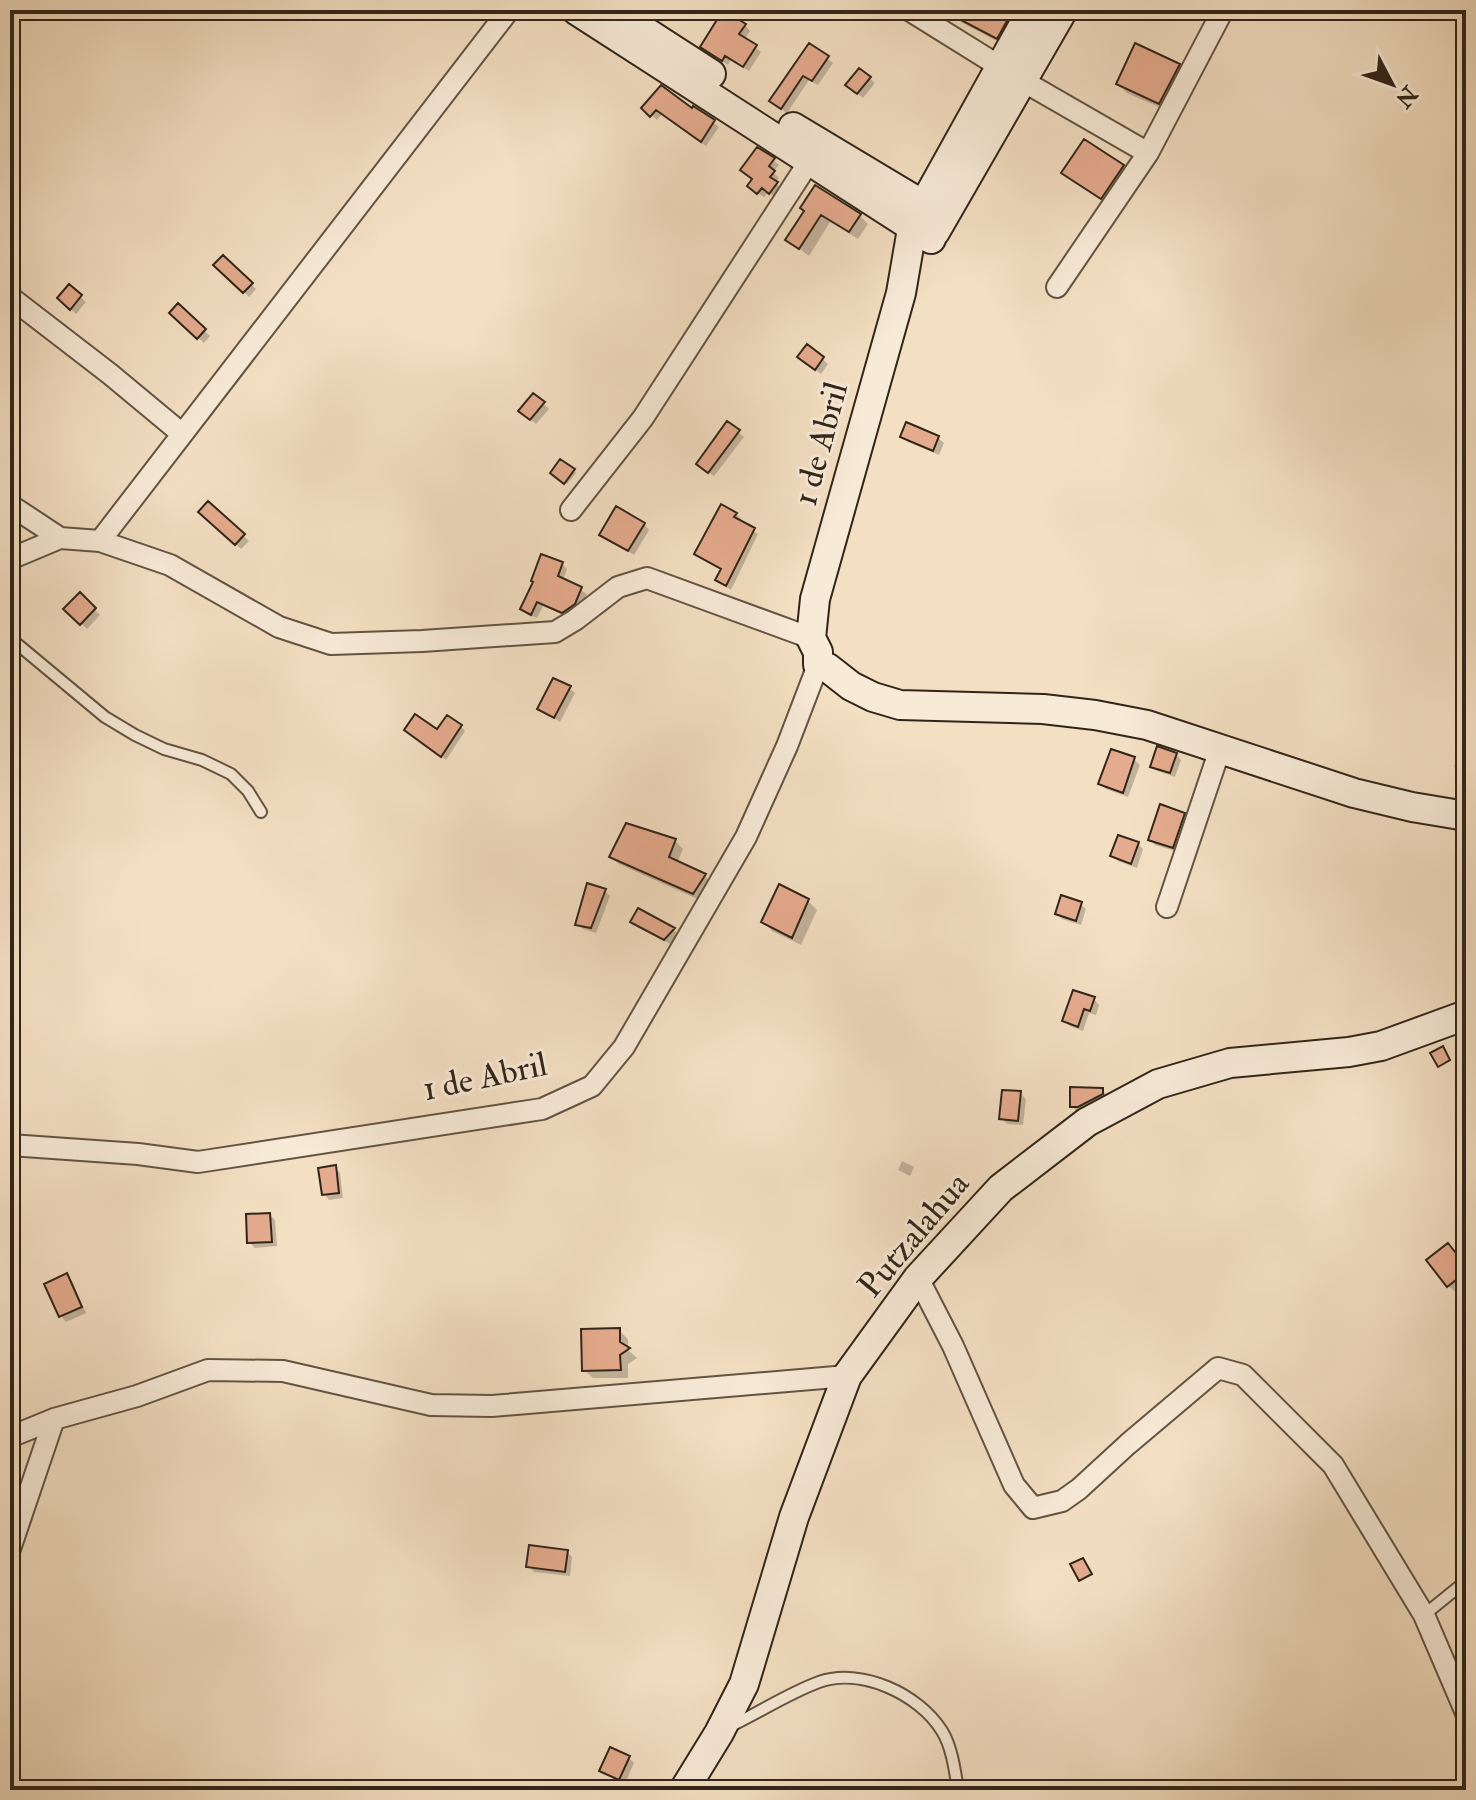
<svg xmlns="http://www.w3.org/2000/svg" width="1476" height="1800" viewBox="0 0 1476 1800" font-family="'IM FELL Double Pica',serif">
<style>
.shadow{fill:#0003}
.building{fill:#e5ab8e;stroke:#312519;stroke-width:2}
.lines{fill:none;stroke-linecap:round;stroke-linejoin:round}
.lane-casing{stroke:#625443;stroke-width:14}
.street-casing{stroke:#625443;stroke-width:24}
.secondary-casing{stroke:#312519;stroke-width:32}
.lane{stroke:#f7ead7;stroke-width:10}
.street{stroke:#f7ead7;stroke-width:20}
.secondary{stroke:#f7ead7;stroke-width:28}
.labels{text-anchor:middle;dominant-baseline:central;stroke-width:6;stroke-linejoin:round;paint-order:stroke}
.street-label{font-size:34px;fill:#312519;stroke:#f7ead7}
</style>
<rect width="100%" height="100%" fill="#f3dfc2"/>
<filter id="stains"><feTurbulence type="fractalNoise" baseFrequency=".0025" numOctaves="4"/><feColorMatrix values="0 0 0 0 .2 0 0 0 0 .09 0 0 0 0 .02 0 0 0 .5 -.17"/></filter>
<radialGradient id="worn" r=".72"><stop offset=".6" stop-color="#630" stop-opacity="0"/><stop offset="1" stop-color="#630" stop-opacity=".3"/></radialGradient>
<!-- shadow -->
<path class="shadow" d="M735 10H750L753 13 749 19Z
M955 10H1021L1006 46 961 22 953 14Z
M745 25 750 31 744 40 761 52 749 71 731 60 728 65 708 52Z
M809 46 833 63 818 85 809 80 787 113 777 106Z
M1179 66 1187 74 1168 111 1127 93 1118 84Z
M869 78 875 83 863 98 853 90Z
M643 108 692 111 694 109 719 127 706 146 662 114 657 120Z
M773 160 779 165 773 172 779 178 775 183 782 189 776 197 768 192 764 197 755 191 754 179Z
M1123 167 1131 175 1110 206 1073 182 1064 173Z
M806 211 859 215 868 224 858 239 830 222 809 256 788 240Z
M223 258 256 289 249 297 216 265Z
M70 287 86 302 76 314 59 298Z
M178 306 210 336 204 343 172 313Z
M808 347 828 364 821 374 805 362Z
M543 403 549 409 536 424 526 416Z
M738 432 744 437 714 476 704 469Z
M902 437 938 438 944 443 939 455 908 442Z
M574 471 576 473 567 484 552 473Z
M208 503 249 541 241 549 200 512Z
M736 514 741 519 739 522 758 534 731 590 717 580 722 570 696 554Z
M644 524 649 530 634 555 602 534Z
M562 564 567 569 563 580 587 594 580 609 569 617 543 606 537 618 527 614 522 608Z
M80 595 100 615 87 629 66 608Z
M569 688 575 693 560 722 540 709Z
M461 726 465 731 446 760 411 734Z
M1460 750 1466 752V775L1454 767Z
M1176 754 1181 760 1175 777 1158 771 1152 766Z
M1134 759 1140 765 1128 797 1106 789 1100 784Z
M1184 814 1189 820 1178 852 1155 845 1150 839Z
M675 841 683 849 677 863 705 876 712 884 702 901 619 864 611 857Z
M1138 844 1143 849 1137 868 1118 861 1113 856Z
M605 891 610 896 596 933 583 929 577 924Z
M808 901 817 910 801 945 772 931 764 922Z
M1080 904 1086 909 1081 925 1062 919 1057 913Z
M639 910 674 930 679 935 670 944 638 927 632 922Z
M1094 999 1099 1005 1096 1015 1089 1013 1083 1031 1070 1026 1065 1021Z
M1466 1047V1067L1456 1053Z
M1102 1090 1107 1095V1100L1085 1112H1077L1072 1106Z
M1020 1093 1026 1099 1023 1125 1007 1124 1001 1118Z
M902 1161 914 1167 910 1176 898 1170Z
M335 1167 340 1173 343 1198 329 1200 324 1194Z
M270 1215 275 1220 277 1246 255 1248 249 1242Z
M1466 1268V1281L1454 1291 1449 1286Z
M66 1276 72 1281 86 1313 66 1322 61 1316 47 1285Z
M619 1330 628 1339V1350L637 1358 628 1364V1378H593L584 1370Z
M567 1552 572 1557 570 1576 534 1572 529 1566Z
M629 1758 634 1763 625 1784 602 1770Z"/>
<!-- building -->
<path class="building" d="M723 10 746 24 739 34 757 45 743 67 725 56 722 61 700 47Z
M942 10H1013L997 39Z
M809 43 829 56 812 81 803 76 781 109 769 101Z
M1135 43 1180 64 1159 104 1116 84Z
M859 68 871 77 857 94 845 85Z
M661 85 692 108 693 106 715 120 701 142 656 110 650 117 641 108Z
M1084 139 1124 165 1101 199 1061 173Z
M757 147 775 158 769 166 775 171 770 177 778 182 769 194 762 188 757 194 747 186 752 179 740 170Z
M815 185 861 214 849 232 821 215 799 249 785 240 804 211 800 208Z
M223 255 253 283 243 293 213 265Z
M69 284 82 295 70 310 57 298Z
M178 303 206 329 197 339 169 313Z
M807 344 824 357 815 370 797 357Z
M533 393 545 402 530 420 518 411Z
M727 421 740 430 708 473 696 464Z
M906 422 939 436 933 451 900 437Z
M560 459 575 469 564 484 550 473Z
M208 501 245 534 235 545 198 512Z
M721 504 737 513 734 517 755 528 726 586 715 580 721 569 694 554Z
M616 506 645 523 628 551 599 535Z
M541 554 563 562 558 576 582 587 575 604 562 613 537 602 531 615 520 609 533 582 531 581Z
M80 592 96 608 80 625 63 609Z
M553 678 571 686 554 718 537 709Z
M415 714 437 729 447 715 462 725 441 757 404 730Z
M1157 746 1177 753 1170 773 1150 767Z
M1111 749 1135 757 1123 793 1098 784Z
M1160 804 1185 813 1173 848 1148 840Z
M626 823 676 839 669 857 706 874 693 894 609 857Z
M1118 835 1139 842 1131 864 1110 856Z
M587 883 606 889 591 928 575 925Z
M779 884 809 899 792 938 761 922Z
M1061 895 1082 902 1076 921 1055 914Z
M638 908 675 928 664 940 630 922Z
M1073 990 1095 997 1090 1011 1084 1009 1078 1027 1062 1021Z
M1443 1046 1450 1060 1438 1067 1430 1053Z
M1070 1087 1103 1088V1094L1078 1107H1070Z
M1002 1090 1021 1091 1018 1121 999 1119Z
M336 1165 339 1193 322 1195 318 1168Z
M270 1213 272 1242 247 1243 246 1214Z
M1448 1243 1466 1266V1272L1447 1287 1426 1260Z
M67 1273 82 1307 59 1317 44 1284Z
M620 1328V1342L630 1348 620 1355 621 1370 582 1371 581 1329Z
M529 1545 568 1550 565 1572 526 1567Z
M1083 1558 1092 1574 1079 1581 1070 1564Z
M610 1747 630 1756 619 1780 599 1771Z"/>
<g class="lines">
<!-- lane casing -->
<g class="lane-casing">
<path id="lane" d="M10 638 105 717 135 735 164 749 202 760 231 774 248 791 261 812
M1424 1615 1466 1581
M731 1726C760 1712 789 1693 819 1682 861 1667 919 1694 942 1731 952 1747 955 1771 958 1790"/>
</g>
<!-- street casing -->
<g class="street-casing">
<path id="street" d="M909 10 1023 81 1148 153
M1057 287 1148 153 1223 10
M10 297 110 374 181 433
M10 505 60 538
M571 510 643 418 816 151
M100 541 509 10
M10 559 60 538 100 541 170 565 279 627 331 644 422 641 555 632 575 620 618 587 647 578 811 638
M1167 907 1220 749
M10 1145 138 1154 198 1162 542 1109 592 1086 624 1047 746 837 787 746 818 665
M918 1278 953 1346 1014 1485 1033 1508 1062 1501 1079 1489 1128 1444 1218 1368 1243 1375 1333 1465 1424 1615 1466 1713
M10 1437 54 1419 137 1396 208 1370 283 1371 431 1405 492 1406 847 1376
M10 1549 54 1419"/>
</g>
<!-- secondary casing -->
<g class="secondary-casing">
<path id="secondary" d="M576 10 931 239
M612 10 711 74
M1032 10 923 206 912 229 901 293 815 599 811 638 818 652V665L828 668 851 686 873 697 900 705 1043 709 1095 715 1147 725 1354 793 1412 807 1466 816
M793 127 943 217
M935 232 1063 10
M684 1790 719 1733 744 1684 794 1517 847 1376 918 1278 1001 1188 1087 1122 1158 1084 1230 1063 1349 1052 1381 1046 1466 1015"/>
</g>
<!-- lane -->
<use href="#lane" class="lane"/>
<!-- street -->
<use href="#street" class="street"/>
<!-- secondary -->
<use href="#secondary" class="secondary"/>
</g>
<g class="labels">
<!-- street labels -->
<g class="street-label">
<text transform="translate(821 444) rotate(-75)">1 de Abril</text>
<text transform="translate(485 1077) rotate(-12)">1 de Abril</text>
<text transform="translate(914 1235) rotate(-50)">Putzalahua</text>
</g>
</g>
<!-- margin -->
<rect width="1476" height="1800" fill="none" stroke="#f3dfc2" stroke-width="40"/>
<rect x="12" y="12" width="1452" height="1776" fill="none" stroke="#312519" stroke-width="4"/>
<rect x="20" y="20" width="1436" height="1760" fill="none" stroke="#312519" stroke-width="2"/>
<!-- north arrow -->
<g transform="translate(1392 84) rotate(131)" stroke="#f7ead7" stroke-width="6" paint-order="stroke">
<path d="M0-6L14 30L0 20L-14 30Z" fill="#312519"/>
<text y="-12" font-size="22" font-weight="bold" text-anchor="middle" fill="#312519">N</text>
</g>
<rect width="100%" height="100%" filter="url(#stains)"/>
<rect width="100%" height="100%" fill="url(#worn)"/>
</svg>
